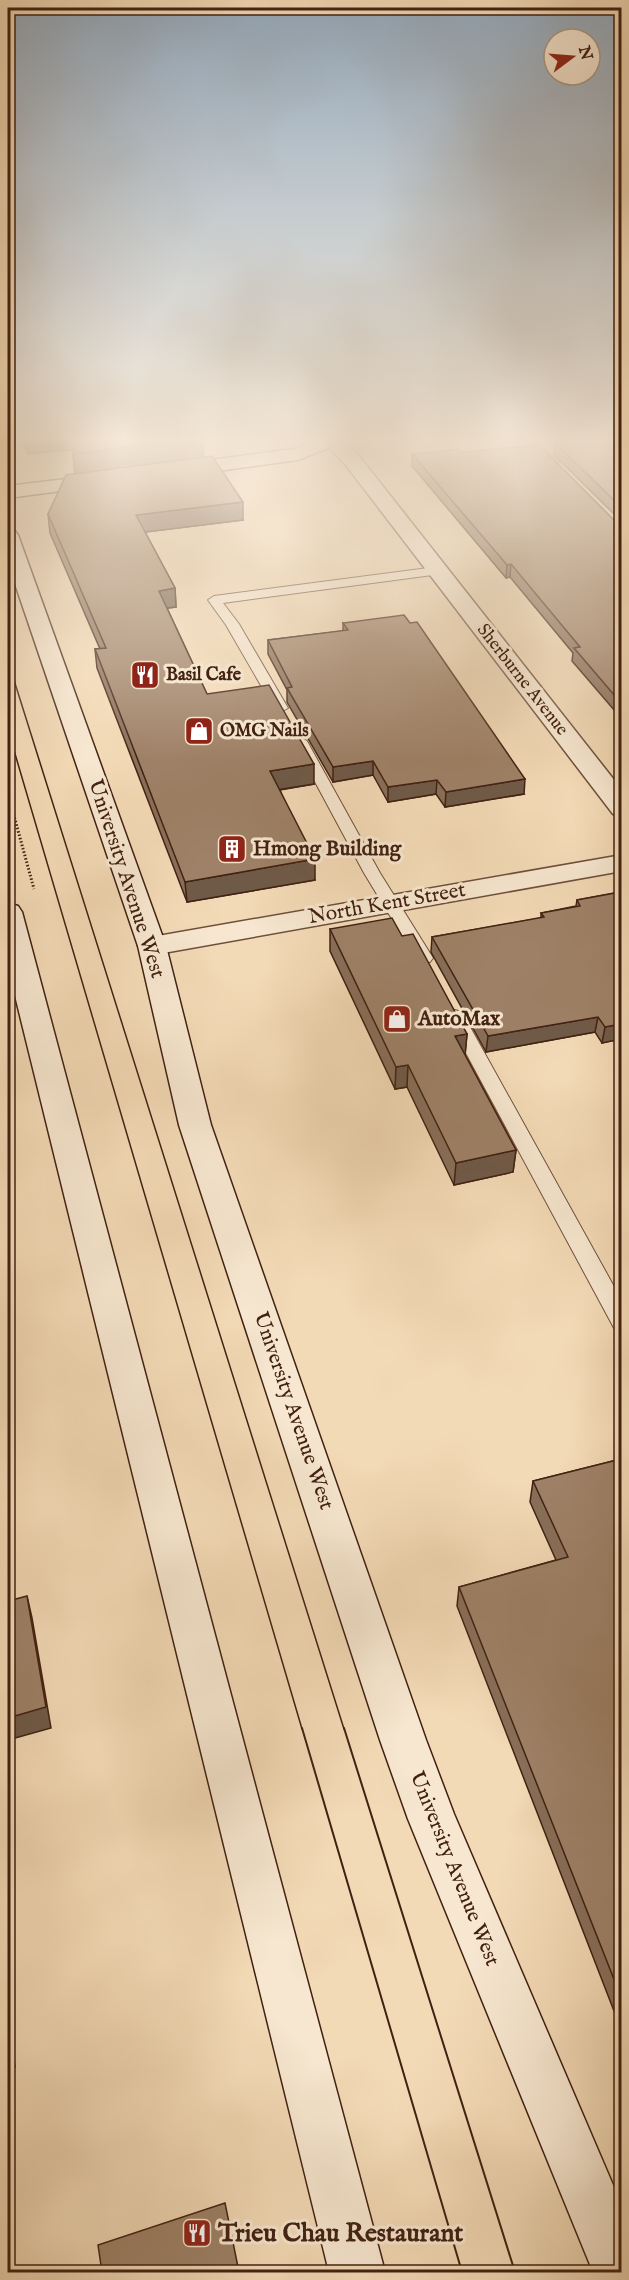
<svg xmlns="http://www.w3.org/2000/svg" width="629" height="2280" viewBox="0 0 629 2280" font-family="'IM FELL English',serif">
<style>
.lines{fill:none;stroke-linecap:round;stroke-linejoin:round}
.service-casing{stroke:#6e4f3b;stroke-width:2}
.minor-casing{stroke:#6e4f3b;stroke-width:3}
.secondary-casing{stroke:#412112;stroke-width:3}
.path{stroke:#412112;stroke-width:3;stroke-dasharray:1.5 2;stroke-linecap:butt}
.service{fill:#f7e7d0;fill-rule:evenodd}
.minor{fill:#f7e7d0;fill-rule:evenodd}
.secondary{fill:#f7e7d0;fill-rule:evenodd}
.tram-far1{stroke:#412112;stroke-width:1.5}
.tram{stroke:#412112;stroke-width:2}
.wall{fill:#886f59;stroke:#412112;stroke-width:1.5}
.shaded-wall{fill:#6f5a48;stroke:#412112;stroke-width:1.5}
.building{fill:#9e8167;stroke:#412112;stroke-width:1.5}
.labels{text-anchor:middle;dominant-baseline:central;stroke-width:6;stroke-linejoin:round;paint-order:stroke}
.far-poi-label{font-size:18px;font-weight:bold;fill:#412112;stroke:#f7e7d0;text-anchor:start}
.far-street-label{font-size:18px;fill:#412112;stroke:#f7e7d0}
.poi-label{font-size:21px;font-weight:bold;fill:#412112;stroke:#f7e7d0;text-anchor:start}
.street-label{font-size:21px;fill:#412112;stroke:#f7e7d0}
.near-poi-label{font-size:26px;font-weight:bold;fill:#412112;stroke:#f7e7d0;text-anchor:start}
</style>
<rect width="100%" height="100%" fill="#f3dab6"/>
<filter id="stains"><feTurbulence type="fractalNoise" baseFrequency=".00333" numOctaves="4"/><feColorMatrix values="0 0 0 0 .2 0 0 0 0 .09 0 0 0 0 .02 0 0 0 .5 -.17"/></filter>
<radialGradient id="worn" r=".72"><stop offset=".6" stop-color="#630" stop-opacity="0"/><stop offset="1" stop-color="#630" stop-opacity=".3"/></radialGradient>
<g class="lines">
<!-- service casing -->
<g class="service-casing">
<path id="service" d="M525 440H536L558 462V466H550Z
M436 567 442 571 440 574 223 603 239 624 288 708 281 712 274 708 226 625 208 600 214 596Z
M300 737 307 741 380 873 433 958 430 962H418L364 873 293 741Z
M455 1010 461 1012 464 1016 622 1301V1330L614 1328 446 1016 449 1012Z"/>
</g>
<!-- minor casing -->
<g class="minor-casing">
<path id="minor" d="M323 440H342L359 456 622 790V816L613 814 345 464Z
M622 855V871L152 955 142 952 138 946 142 940 152 937Z"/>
</g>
<!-- secondary casing -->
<g class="secondary-casing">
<path id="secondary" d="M316 440H341L338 444 298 460 173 477 166 475 164 471 166 467 173 465 294 449Z
M107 474 114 476 117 480 114 484 8 498V486Z
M8 529 15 531 18 535 166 946 211 1125 426 1740 454 1814 622 2206V2272H593L408 1819 380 1740 179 1125 138 946 8 563Z
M8 903 18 906 22 912 385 2272H329L8 967Z"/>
</g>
<!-- path -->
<path class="path" d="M8 794 34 889"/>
<!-- service -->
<use href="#service" class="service"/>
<!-- minor -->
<use href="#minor" class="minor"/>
<!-- secondary -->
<use href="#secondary" class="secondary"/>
<!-- tram-far1 -->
<path class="tram-far1" d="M8 661 344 1729
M8 730 302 1729"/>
<!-- tram -->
<path class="tram" d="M302 1728 462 2272
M344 1728 515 2272"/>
</g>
<!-- wall -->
<path class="wall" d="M21 440H203V457L243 520 145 532 175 588 176 607 167 608 207 694 314 784 280 790 315 880 187 902 97 668 95 649H100L50 533 48 514 75 474 73 454 75 449 28 454Z
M621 440V521L554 455 555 443Z
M461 452 618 524 621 525V718L572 661 573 653 510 577 506 578 412 466V454Z
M343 623 524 794 445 807 436 794 388 802 373 775 333 782 287 702V690L268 654V640L343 631Z
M615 893 621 1039 602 1043 595 1032 486 1052 431 952 432 937 541 918V913L576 906 577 900Z
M330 929 402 936 467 1034 465 1055 516 1150 513 1172 454 1185 407 1087 395 1089 330 951Z
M621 1459V2029L457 1606 459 1587 556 1560 530 1502 533 1481Z"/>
<!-- shaded-wall -->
<path class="shaded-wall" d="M26 440H86L87 448 28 454Z
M182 440H203V458L75 475 73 454Z
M243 502V520L138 533 136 515Z
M511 564 510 577 506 578 507 565Z
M175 588 176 607 160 609 159 591Z
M373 761V775L333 782V767Z
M314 764V784L270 791V771Z
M525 779 524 794 445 807 446 792Z
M437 780 436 794 388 802V787Z
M315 859V880L187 902 185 882Z
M598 1017 595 1032 486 1052 488 1036Z
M621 1024V1039L602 1043 605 1027Z
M467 1034 465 1056 455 1036Z
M408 1065 407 1087 395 1089 396 1067Z
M516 1150 513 1172 454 1185 456 1163Z
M27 1596 32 1618 51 1728 8 1740V1718Z
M8 2013 15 2067 8 2069Z"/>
<!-- building -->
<path class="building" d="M79 440H182L73 454Z
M579 440H621V507L555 443Z
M539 445 618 524 621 525V703L574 648 580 647 511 564 507 565 412 454 459 449 461 452 486 450Z
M212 456 243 502 136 515 175 588 159 591 207 694 269 685 314 764 270 771 315 859 185 882 95 649 106 648 48 514 66 475Z
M404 615 410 623 417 622 525 779 446 792 437 780 388 787 373 761 333 767 287 688 292 687 268 640 348 630 343 623Z
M615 893 621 902V1024L605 1027 598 1017 488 1036 432 937 544 917 541 913 580 906 577 900Z
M392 918 402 936 413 934 467 1034 455 1036 516 1150 456 1163 408 1065 396 1067 330 929Z
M621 1459V1997L459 1587 568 1557 533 1481Z
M27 1596 46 1707 8 1718V1601Z
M225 2203 239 2272H102L98 2245Z"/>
<!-- sky -->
<linearGradient id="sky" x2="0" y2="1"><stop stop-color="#94aabe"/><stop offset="0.58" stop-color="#faeede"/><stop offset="1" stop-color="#faeede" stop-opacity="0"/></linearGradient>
<rect width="629" height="759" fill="url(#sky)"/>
<!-- icons -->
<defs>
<g id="restaurant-square" transform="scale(1.5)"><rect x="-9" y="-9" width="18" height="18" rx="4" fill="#8f2418" stroke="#f7e7d0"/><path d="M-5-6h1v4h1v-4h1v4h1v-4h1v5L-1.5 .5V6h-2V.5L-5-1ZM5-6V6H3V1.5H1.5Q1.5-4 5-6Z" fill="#fff"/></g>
<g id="shop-square" transform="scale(1.5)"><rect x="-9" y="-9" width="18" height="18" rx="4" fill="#8f2418" stroke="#f7e7d0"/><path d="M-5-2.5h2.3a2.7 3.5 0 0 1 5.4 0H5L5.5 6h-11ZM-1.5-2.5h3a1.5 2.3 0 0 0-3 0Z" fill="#fff"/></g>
<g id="building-square" transform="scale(1.5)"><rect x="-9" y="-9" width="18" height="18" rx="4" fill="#8f2418" stroke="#f7e7d0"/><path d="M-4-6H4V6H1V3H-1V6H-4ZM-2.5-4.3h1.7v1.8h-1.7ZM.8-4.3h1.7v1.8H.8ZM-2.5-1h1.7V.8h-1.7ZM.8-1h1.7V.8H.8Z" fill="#fff"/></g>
</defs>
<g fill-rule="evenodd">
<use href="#restaurant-square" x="145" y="675"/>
<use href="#shop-square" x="199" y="731"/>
<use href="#building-square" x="232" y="849"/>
<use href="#shop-square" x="397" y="1019"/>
<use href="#restaurant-square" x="197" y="2233"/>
</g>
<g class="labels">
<!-- far-poi labels -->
<g class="far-poi-label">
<text x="166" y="675">Basil Cafe</text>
<text x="220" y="731">OMG Nails</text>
</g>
<!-- far-street labels -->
<g class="far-street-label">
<text transform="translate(522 680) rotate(52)">Sherburne Avenue</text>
</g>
<!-- poi labels -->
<g class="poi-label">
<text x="253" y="849">Hmong Building</text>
<text x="418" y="1019">AutoMax</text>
</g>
<!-- street labels -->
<g class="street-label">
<text transform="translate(126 879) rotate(72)">University Avenue West</text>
<text transform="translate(387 904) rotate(-10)">North Kent Street</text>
<text transform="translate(293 1411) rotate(71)">University Avenue West</text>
<text transform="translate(454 1869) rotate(68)">University Avenue West</text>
</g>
<!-- near-poi labels -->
<g class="near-poi-label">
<text x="218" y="2233">Trieu Chau Restaurant</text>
</g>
</g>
<!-- margin -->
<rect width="629" height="2280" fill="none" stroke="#f3dab6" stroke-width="30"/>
<rect x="9" y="9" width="611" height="2262" fill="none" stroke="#412112" stroke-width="3"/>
<rect x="15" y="15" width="599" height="2250" fill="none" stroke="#412112" stroke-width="1.5"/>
<!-- north arrow -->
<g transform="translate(572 57) rotate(74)"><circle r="28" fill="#f7e7d0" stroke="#ae9884" stroke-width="1.5"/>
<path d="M0-4.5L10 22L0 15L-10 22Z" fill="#8f2418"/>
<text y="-9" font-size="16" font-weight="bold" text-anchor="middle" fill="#412112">N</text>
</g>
<rect width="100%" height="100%" filter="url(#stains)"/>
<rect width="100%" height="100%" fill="url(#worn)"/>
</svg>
